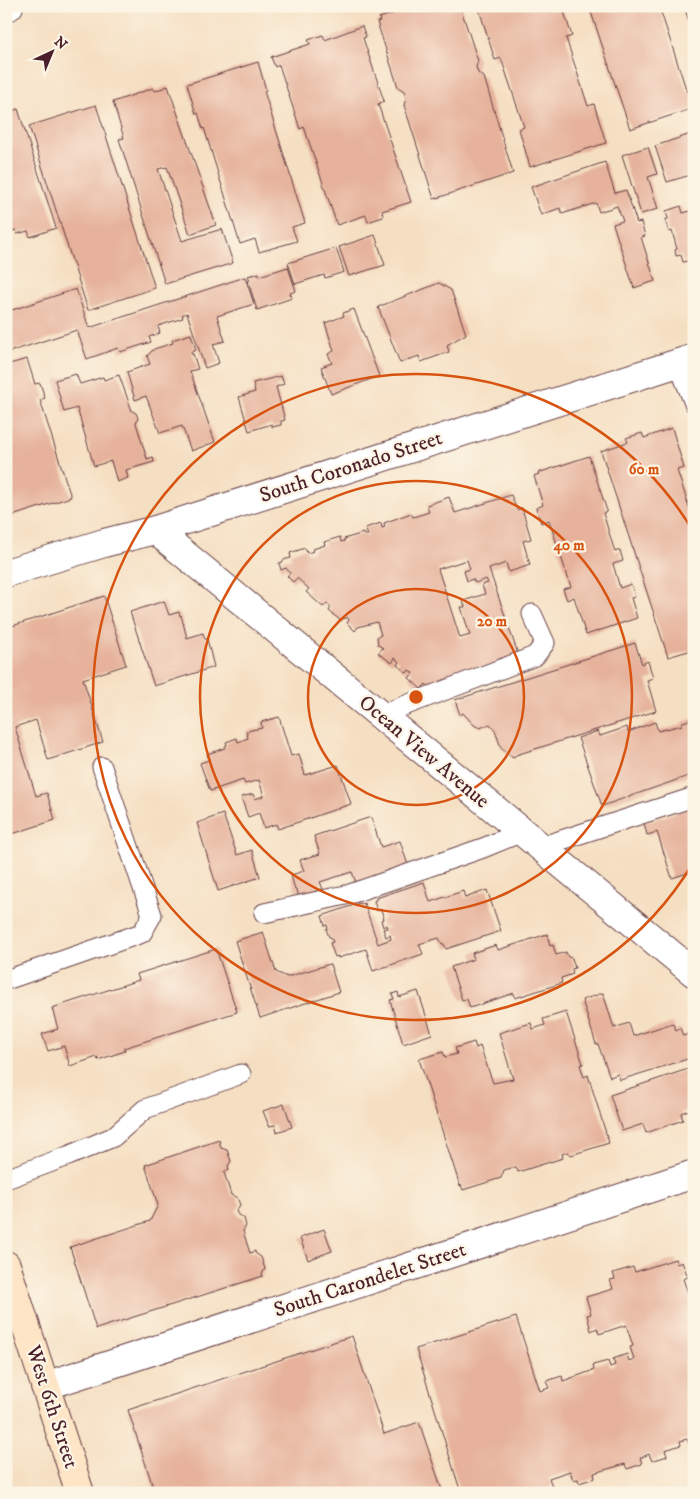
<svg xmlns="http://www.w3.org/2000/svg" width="700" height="1499" viewBox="0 0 700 1499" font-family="'IM FELL DW Pica',serif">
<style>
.building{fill:#e6b29b;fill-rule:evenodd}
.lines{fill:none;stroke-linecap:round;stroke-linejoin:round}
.service-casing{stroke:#643c42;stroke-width:21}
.minor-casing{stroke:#643c42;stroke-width:30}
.tertiary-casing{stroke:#643c42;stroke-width:30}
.secondary-casing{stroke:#643c42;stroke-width:30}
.service{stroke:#fff;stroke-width:19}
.minor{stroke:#fff;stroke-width:28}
.tertiary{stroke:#fff;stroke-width:28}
.secondary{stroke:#fde5c5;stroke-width:28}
.ring{fill:none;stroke:#d8530f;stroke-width:2.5}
.labels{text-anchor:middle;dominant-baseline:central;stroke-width:4.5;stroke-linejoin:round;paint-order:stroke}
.street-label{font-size:21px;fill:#4a1f2b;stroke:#fcf5e5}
.centre{fill:#d8530f;stroke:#fcf5e5;stroke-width:2.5}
.ring-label{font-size:15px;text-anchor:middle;font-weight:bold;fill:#d8530f;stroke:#fcf5e5;stroke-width:4.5;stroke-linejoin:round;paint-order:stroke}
</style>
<rect width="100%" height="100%" fill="#fcf5e5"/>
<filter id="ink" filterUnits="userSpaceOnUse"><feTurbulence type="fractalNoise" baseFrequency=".02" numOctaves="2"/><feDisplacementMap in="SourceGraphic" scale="10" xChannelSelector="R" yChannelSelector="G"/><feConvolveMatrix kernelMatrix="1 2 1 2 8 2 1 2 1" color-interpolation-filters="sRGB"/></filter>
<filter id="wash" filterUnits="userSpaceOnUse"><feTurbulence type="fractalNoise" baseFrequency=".0096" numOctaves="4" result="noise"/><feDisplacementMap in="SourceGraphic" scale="20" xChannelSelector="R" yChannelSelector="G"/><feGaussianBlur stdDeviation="1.12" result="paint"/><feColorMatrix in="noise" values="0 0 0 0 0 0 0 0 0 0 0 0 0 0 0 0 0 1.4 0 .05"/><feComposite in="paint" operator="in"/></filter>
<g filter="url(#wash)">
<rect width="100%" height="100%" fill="#f5dfc2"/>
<g id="blocks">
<!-- building -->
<path class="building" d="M416 6H460L478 61 476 67 478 73 484 77 513 173 434 199 404 105 406 98 404 91 398 87 377 22 380 21 379 18Z
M478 6H562L572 36 566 38 588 106 594 104 606 143 530 167 519 129 524 127 501 58 495 60Z
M589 6H659L687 92 694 90V108L630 129Z
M684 6H694V33L693 34Z
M362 26 366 37 363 38 384 101 378 104 411 202 382 211 383 217 368 222 366 215 337 225 304 127 300 129 279 65 275 67 271 57 310 44 308 40 323 35 325 40Z
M258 62 266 90 264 91 305 223 292 227 297 241 259 252 255 239 240 244 204 128 203 129 198 113 196 114 187 84Z
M168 86 216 225 190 234 167 167 158 169 182 241 222 229 233 263 165 284 119 139 124 138 113 102 153 88 155 91Z
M96 105 155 288 88 310 29 126Z
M18 109 56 228 30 237 28 231 17 234 16 230 6 233V113Z
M694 133V174L667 182 655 146Z
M648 147 657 174 648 177 658 209 641 214 622 155Z
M605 162 615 193 626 190 637 223 641 222 645 236 641 237 655 281 634 288 613 224 623 221 617 206 599 212 596 203 562 214 560 208 541 215 531 187Z
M681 206 683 213 694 210V259L683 262 681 255 676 256 675 250 677 249 672 231 669 232 665 220 668 219 666 211Z
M375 235 385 265 349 276 339 247Z
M336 248 344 272 325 278 324 275 295 284 288 263Z
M288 267 296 291 290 293 292 298 257 310 248 281 250 280 248 276 259 273V276Z
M245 277 254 304 217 316 225 341 213 344 219 363 205 368 187 313 182 315 183 318 158 326 160 333 149 337 151 342 120 352 118 348 87 359 77 330 6 353V312L76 289 89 328Z
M439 283 451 290 466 334 447 345 449 352 421 362 419 356 400 363 378 307Z
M354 309 379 376 331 394 321 367 332 363 328 354 334 351 325 323 344 316 343 313Z
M191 334 196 350 191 352V354H193L198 369 190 371 215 442 191 451 182 426 160 433 146 396 135 400 127 372 150 364 147 356 154 349 173 343 172 340Z
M27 359 35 384 40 383 45 398 40 400 71 497 6 518V365Z
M76 374 80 384 103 377 104 380 119 375 132 411 136 413 138 418 136 423 147 459 153 457 154 462 126 470 128 478 117 482 111 461 94 466 77 408 64 412 55 380Z
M281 376 284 384 276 387 285 420 281 421V425L272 427V424L249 431 239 397 255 392 253 383Z
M672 428 684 468 677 470 694 522V655L692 650 668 657 601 451 628 442 626 438 642 433 644 438Z
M589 456 607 511 603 513 615 552 620 550 623 561 613 564 620 588 631 584 635 597 631 598 637 618 586 635 574 597 567 600 563 589 571 587 549 520 541 523 536 508 543 505 534 476 539 474 538 473Z
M511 495 517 510 522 508 531 539 523 541 530 565 509 572 506 563 489 569 519 657 429 687 426 684 421 689 409 678 413 673 409 670 407 673 397 665 399 662 395 658 392 663 378 653 383 648 378 645 377 637 381 635 377 622 358 627 355 631 347 623 349 620 347 617 345 619 344 618 341 621 329 611 331 607 327 603 323 607 306 592 309 589 297 578 293 582 287 576 290 573 286 568 281 570 279 563 283 562V560L291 558 290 553 305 548 307 553 314 551 313 549 325 545 324 542 340 537 341 542 345 541 344 539 363 533 364 535H368L365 528 381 523 382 528 385 527 384 523 411 513 413 517 429 512 427 505 449 497 455 513ZM467 560 470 569 464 571 467 581 473 579 475 583 486 579 488 583 482 585 485 594 463 601 465 607H461L470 635 460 638 438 569Z
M104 596 126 665 83 679 103 742 48 760 36 720 15 727 36 796 47 793 55 820 6 836V628Z
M164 601 169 615 179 612 180 616 181 615 187 638 203 633 205 639H207L214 667 154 686 130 612Z
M635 643 642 664 648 661 653 678 647 680 656 711 516 755 513 758 501 748 495 730 490 724 480 728 474 725 463 713 460 715 455 700Z
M279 717 291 756 299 754 305 775 338 765 351 804 278 829 276 824 264 828 259 813 248 817 241 797 253 794 255 799 264 796 259 780 245 784 243 780 210 791 200 763 209 760 207 754 225 748V746L227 745 226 742 237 738 238 742 248 738 246 731 262 728 261 722Z
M694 718V774L602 806 578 738 598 731 600 736 627 727 628 732 655 722 658 731 682 725 681 723Z
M694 806V871L672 878 657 832 647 835 644 823Z
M223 814 237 855 252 850 260 877 218 891 197 823Z
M371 817 381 847 400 841 410 871 358 888 352 872 320 882 323 889 299 897 297 890H295L291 875 304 871 300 860 320 854 314 836Z
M424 882 430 902 463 891 465 898 487 890 501 931 446 949 444 944H442L439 938 419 944 423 954 373 971 366 949 338 958V956L335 957 330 943 333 942 331 937H329L326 929 328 928 327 925 325 926 322 916 360 903 361 904 364 903 378 944 391 939 390 935 386 937 383 929 388 928 387 925 383 927 381 920 384 919 381 909 377 911 374 901 376 900V898Z
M263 932 276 972 287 977 330 964 339 992 260 1018 235 941Z
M547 934 550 946 553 945 556 955 566 952 568 957 572 958 575 968 572 969 573 974 561 978 562 983 515 998 514 993 470 1008 467 999 462 1000 451 967 474 959 472 953 496 945 498 950Z
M216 949 237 1012 124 1048 125 1051 98 1060 97 1057 70 1066 64 1046 48 1051 42 1034 58 1029 52 1008 139 980 137 974Z
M418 991 432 1034 403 1044 390 1000 394 999 392 994 398 992 399 997Z
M603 993 614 1028 629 1023 633 1036 673 1023 676 1030 680 1028 683 1036 691 1033 694 1043V1057L620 1080 618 1074 610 1077 598 1044H596L582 1000Z
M566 1012 583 1064 580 1065 584 1077 588 1075 609 1143 571 1155 567 1152 562 1154 563 1158 518 1172 516 1167 504 1170 501 1178 463 1190 461 1185 460 1186 419 1059 443 1052 445 1057 457 1054 455 1048 474 1042 476 1048 480 1046 493 1083 513 1079 499 1033 531 1023 533 1029 545 1025 543 1019Z
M694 1067V1108L681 1113 683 1120 646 1133 643 1124 622 1131 610 1095Z
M284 1104 292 1127 277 1132 275 1125 269 1126 263 1111Z
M219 1140 221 1148 227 1150 231 1161 228 1166 229 1170 224 1172 231 1195 237 1197 240 1205 236 1211 238 1215 244 1218 246 1226 243 1231 250 1253 255 1251V1253L261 1257 265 1269 262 1274 263 1276 96 1329 70 1247 150 1221 158 1205 145 1165Z
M324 1229 332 1251 308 1260 300 1238Z
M675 1259 677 1264 682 1262 688 1277 683 1279 694 1310V1453H692L687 1439 680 1441 681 1445 665 1450 667 1456 652 1461 649 1454 640 1458 642 1464 627 1469 625 1464 594 1473 595 1478 579 1483 578 1479 573 1480 570 1471 549 1478 552 1486 547 1488 548 1493H461L416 1349 516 1317 540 1391 549 1388 546 1381 562 1376 563 1381 594 1370 593 1365 608 1361 610 1367 615 1365 613 1359 627 1354 629 1361 634 1359 630 1347 633 1346 626 1325 599 1334 597 1328 591 1331 587 1315 591 1314 586 1297 613 1289 610 1280 615 1279 613 1273 633 1267 635 1272Z
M352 1336 384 1434 419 1422 443 1493H155L128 1410Z"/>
</g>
</g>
<g filter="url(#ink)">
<use href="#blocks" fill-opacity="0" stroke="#643c42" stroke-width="1"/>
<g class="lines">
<!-- service casing -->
<g class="service-casing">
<path id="service" d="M678 363 694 403
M380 715 535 656 545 643 532 614
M540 847 694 797
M264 913 350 894 483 848 522 832
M6 980 142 933 152 915 102 767
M6 1179 68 1156 113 1137 145 1109 241 1074"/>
</g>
<!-- minor casing -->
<g class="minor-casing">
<path id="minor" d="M155 530 694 973
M6 573 104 543 155 530 694 358
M45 1386 694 1174"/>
</g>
<!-- tertiary casing -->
<g class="tertiary-casing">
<path id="tertiary" d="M6 7 9 6"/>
</g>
<!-- secondary casing -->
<g class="secondary-casing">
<path id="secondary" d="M6 1265 80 1493"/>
</g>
<!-- service -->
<use href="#service" class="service"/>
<!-- minor -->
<use href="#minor" class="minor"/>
<!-- tertiary -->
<use href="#tertiary" class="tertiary"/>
<!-- secondary -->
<use href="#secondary" class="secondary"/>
</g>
</g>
<!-- distance rings -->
<g class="ring">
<circle cx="416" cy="697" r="108"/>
<circle cx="416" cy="697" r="216"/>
<path d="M693 863A323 323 0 1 1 693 531"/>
</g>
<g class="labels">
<!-- street labels -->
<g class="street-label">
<text transform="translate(351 467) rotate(-18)">South Coronado Street</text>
<text transform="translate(424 752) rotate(40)">Ocean View Avenue</text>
<text transform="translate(370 1280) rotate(-18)">South Carondelet Street</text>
<text transform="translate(52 1407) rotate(72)">West 6th Street</text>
</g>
</g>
<circle cx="416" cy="697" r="8" class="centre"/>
<g class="ring-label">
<text x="644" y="474">60 m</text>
<text x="569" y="550">40 m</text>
<text x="492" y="626">20 m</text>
</g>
<!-- margin -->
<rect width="700" height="1499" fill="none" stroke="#fcf5e5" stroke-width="25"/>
<!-- north arrow -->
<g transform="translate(52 52) rotate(44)" stroke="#fcf5e5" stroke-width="4" paint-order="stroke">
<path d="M0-4L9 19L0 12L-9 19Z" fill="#4a1f2b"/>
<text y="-8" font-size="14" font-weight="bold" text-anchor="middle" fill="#4a1f2b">N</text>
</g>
</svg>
